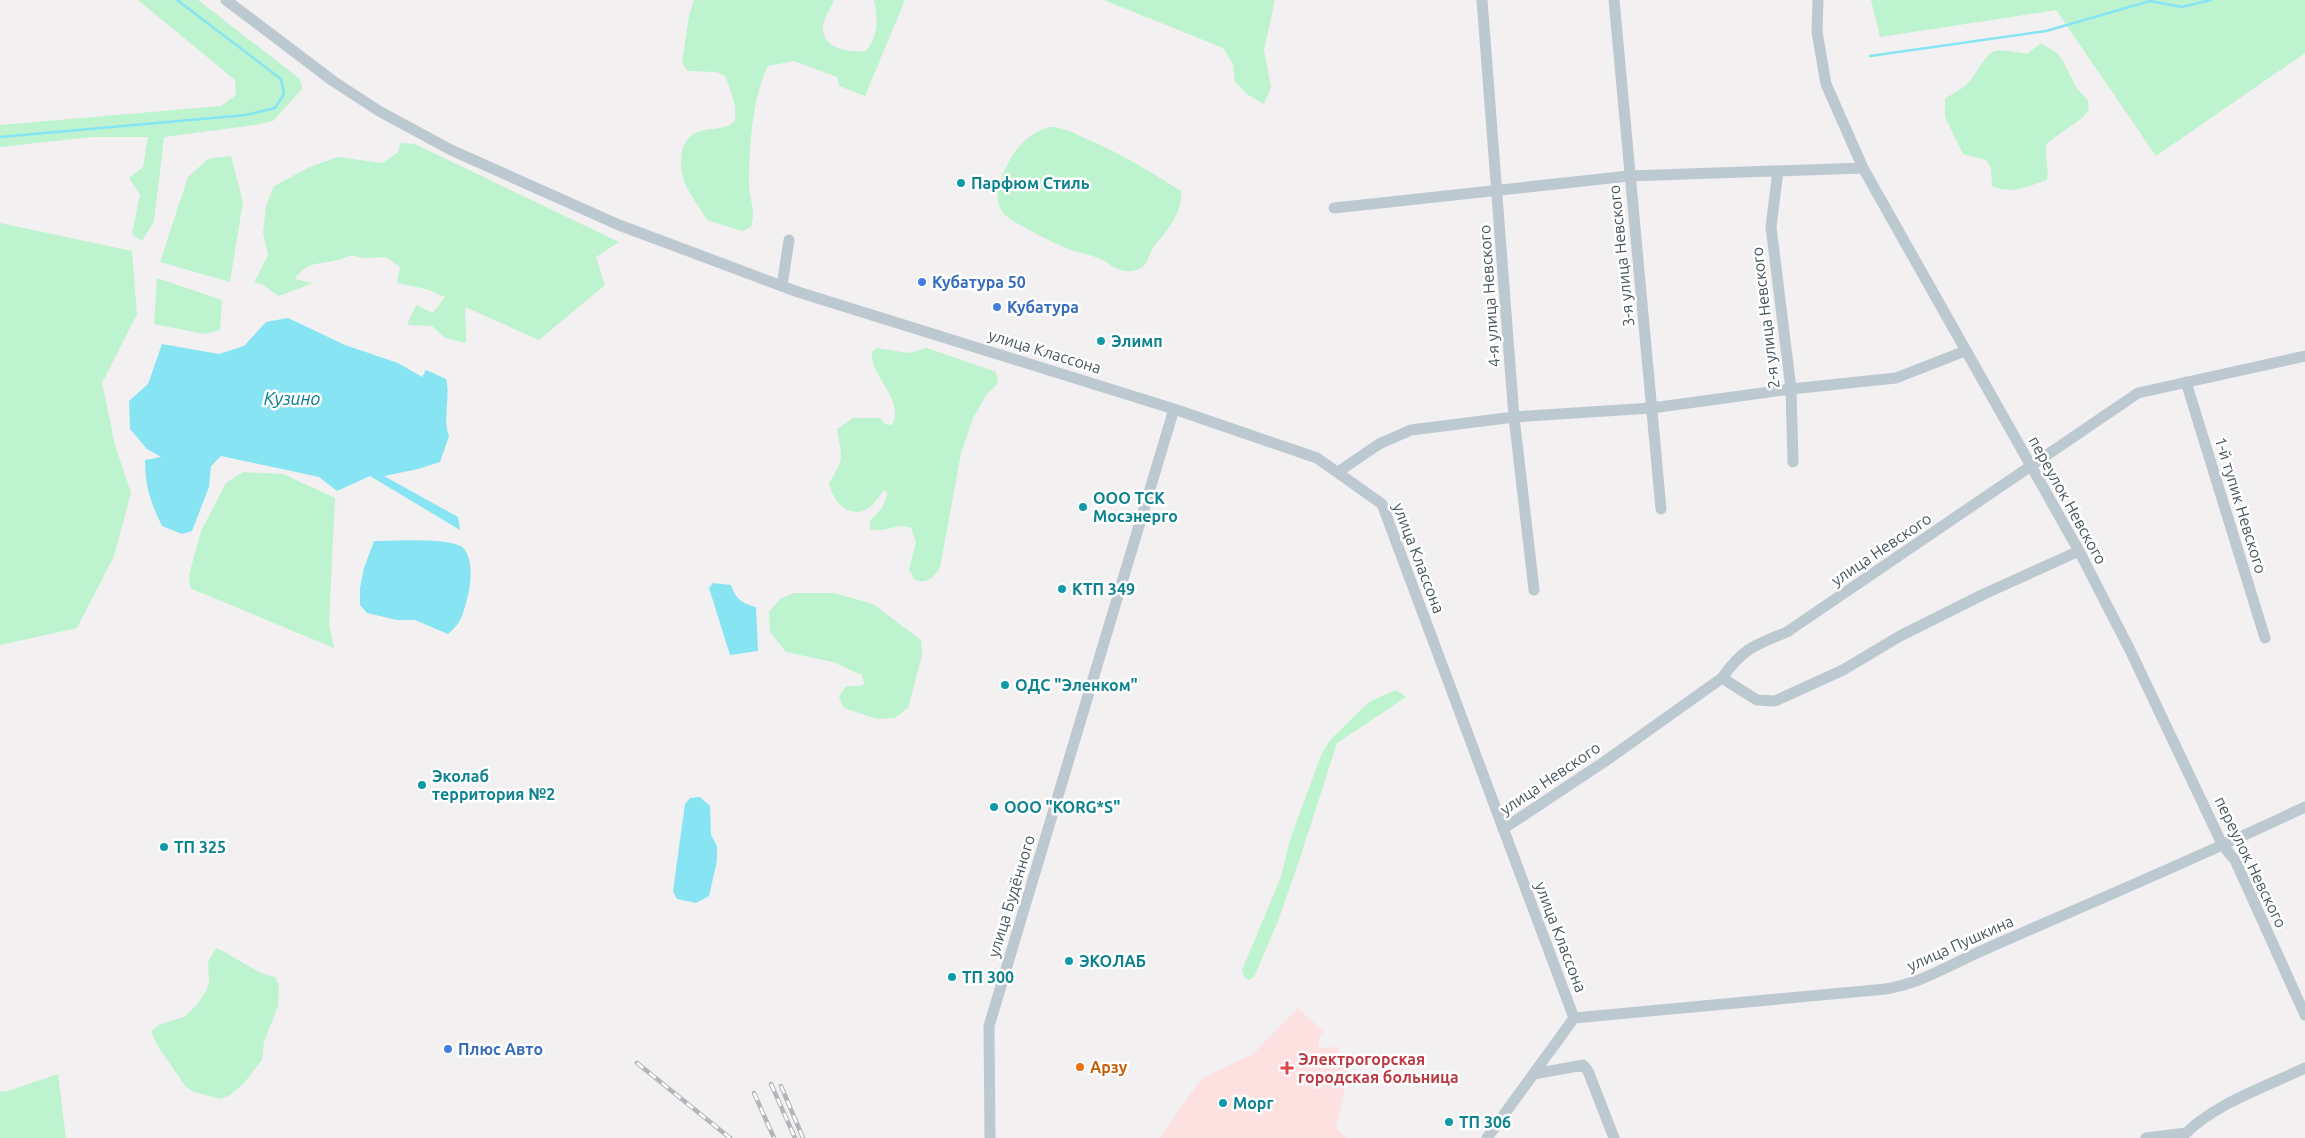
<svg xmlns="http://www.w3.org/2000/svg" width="2305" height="1138" viewBox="0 0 2305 1138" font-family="Ubuntu,sans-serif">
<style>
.medical{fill:#fde1e1}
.green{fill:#bdf3ce}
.water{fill:#86e4f3}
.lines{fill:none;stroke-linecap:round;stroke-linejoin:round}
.stream{stroke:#86e4f3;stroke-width:2.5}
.minor{stroke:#bdc9d1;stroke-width:11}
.rail-casing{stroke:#b2b6bb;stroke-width:4.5}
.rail{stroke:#fff;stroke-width:2.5;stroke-dasharray:8;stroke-linecap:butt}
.culture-dot{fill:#0f9aa8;stroke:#fff;stroke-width:2}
.shop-dot{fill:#3f7fe0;stroke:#fff;stroke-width:2}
.food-dot{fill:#e8710a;stroke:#fff;stroke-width:2}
.health-dot{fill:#e0444e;stroke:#fff;stroke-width:2}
.labels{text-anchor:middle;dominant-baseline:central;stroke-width:5;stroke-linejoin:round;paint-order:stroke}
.culture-label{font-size:16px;font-weight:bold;fill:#0d838f;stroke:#fff;text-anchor:start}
.street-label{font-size:16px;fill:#475660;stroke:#fff}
.shop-label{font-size:16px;font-weight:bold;fill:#366cbe;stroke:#fff;text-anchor:start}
.health-label{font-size:16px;font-weight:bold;fill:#be3a42;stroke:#fff;text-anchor:start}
.food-label{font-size:16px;font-weight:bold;fill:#c56008;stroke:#fff;text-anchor:start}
.water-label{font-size:18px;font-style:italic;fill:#057c8f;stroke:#fff}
</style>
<rect width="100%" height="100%" fill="#f3f0f1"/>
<!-- medical -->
<path class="medical" d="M1298 1008 1324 1032 1319 1037V1048L1339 1047V1058H1352L1336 1128 1347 1138H1159L1202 1078 1253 1054Z"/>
<!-- green -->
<path class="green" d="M138 0H198L300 79 302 89 273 121 255 125 164 137 154 221 142 241 132 234 140 195 129 178 143 167 148 137H92L0 147V125L221 106 236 95 235 80Z
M694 0H834C831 8 824 18 823 26 821 49 850 53 866 51 879 35 878 19 874 0H905L865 96 839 86 837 77 794 61 768 66C752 97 749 151 749 186 750 200 756 214 751 227L742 231 707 220C700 208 690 195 685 183 678 166 679 138 698 132 711 127 724 131 735 121 737 105 731 91 725 76L716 72 688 71 682 63 689 16Z
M1104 0H1275L1264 50 1271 87 1264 104 1248 95 1235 82 1233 64 1223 48Z
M1871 0H2305V53L2156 156 2056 10 1880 37Z
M2041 43 2057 53 2063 61 2076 87 2088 101 2089 110 2082 118 2047 143C2044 156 2049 167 2047 180 2028 186 2012 195 1992 186L1991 168 1986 160 1963 154 1945 117V99C1953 93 1965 88 1971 80 1993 48 1986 47 2027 54Z
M1049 127C1065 127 1075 134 1089 140 1124 155 1149 171 1181 191 1183 209 1172 224 1161 238 1158 241 1154 245 1152 250 1147 259 1148 266 1137 270 1134 271 1129 272 1126 271 1116 270 1110 264 1102 260 1091 254 1077 253 1066 248 1055 244 1009 221 1003 213 991 196 1001 176 1010 160 1018 145 1033 131 1049 127Z
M400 143 415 144 619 242 596 257 605 285 539 340 465 307 466 343 445 338 432 326 407 325 416 305 433 313 445 297 426 289 397 283 400 267 386 257 361 258 352 255C346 257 340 260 333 261 314 265 307 262 295 279L313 283 279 296 262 284 254 283 268 255 263 232 266 206 274 186 310 167 337 157 383 163 398 152Z
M231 156 243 202 230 282 160 262 188 177 208 159Z
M0 223 132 251 137 314 102 383 115 445 131 493 114 556 77 628 0 645Z
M157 278 222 300 220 330 204 334 154 324Z
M877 348 909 353 927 348 996 372 998 383 987 394 973 418 961 453 940 568C933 578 927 584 915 580L909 570 916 542 911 528C896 522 885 534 870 529V521L882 508 888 494 884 490C879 496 874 506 865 510 846 518 832 499 829 483 846 457 841 457 837 429L853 418H880L885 424 892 425C905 397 870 378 872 352Z
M243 472 283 474 335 498 329 622 334 648 190 588 189 575 201 531 226 483Z
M794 593H834L873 604 921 640 922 655 908 708 895 718 877 719 844 708 839 697 846 686H860L864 684 862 675 833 662 786 652 770 632 769 612 780 599Z
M1396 690 1406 697 1337 743 1300 858 1278 921 1254 977 1248 980 1244 977 1242 970 1281 877 1289 843 1321 755 1330 740 1369 702Z
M216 948C235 956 254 973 275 977L279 985 278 1006 264 1042 262 1060 244 1083 230 1095 221 1099 194 1092 186 1087 159 1048 151 1032 158 1025 184 1017 197 1005 207 989 209 980 208 962Z
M58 1074 66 1138H0V1091L5 1092Z"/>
<!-- water -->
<path class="water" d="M288 318 345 345 398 363 422 377 426 370 446 379C451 398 442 418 449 436L440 462 418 469 384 476 458 517 460 530 370 476 337 491 319 477 221 456 211 466 209 487 192 531 182 534 162 526C151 503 145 487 145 460L161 457 147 449 130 429 129 401 148 384 162 344 219 354 244 346 266 322Z
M374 541C392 541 448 537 462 547 473 556 471 579 469 591 464 610 463 622 448 634L415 620H397L367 613 360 605V588L364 568Z
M713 583 731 585C736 599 741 603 756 607L758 651 730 655 709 588Z
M700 797 710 806 711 835 717 846V861L709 896 696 903 677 899 673 891 685 804 690 798Z"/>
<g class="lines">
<!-- stream -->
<path class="stream" d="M1870 56 2046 31 2150 1 2182 7 2211 0
M0 137 246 115 275 108 284 94 281 79 177 0"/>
<!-- minor -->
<path class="minor" d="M226 0 333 81 379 111 451 150 619 225 798 292 1174 409 1317 458 1382 504 1574 1018
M1482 0 1514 417 1534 590
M1614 0 1661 509
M1818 0 1817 32 1826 84 1863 168 2079 551 2130 650 2223 846 2235 860 2305 1015
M1778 171 1771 227 1791 389 1793 462
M1334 208 1629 176 1863 168
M782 286 789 240
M2186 382 2265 638
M1338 472 1379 444 1411 430 1514 417 1652 408 1791 389 1896 378 1965 351
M1722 678 1757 700 1775 701 1843 670 1900 636 1984 594 2079 551
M1503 829 1604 762 1722 678C1743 648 1755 645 1787 632L2138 393 2305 356
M1574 1018 1886 989C1916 983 1929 976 1956 963 1980 951 2004 941 2029 930 2121 890 2214 850 2305 807
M1534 1074 1583 1065 1588 1071 1614 1138
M990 1138 989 1026 1174 409
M1487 1138 1574 1018
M2146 1138 2186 1133
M2181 1138C2213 1104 2263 1088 2305 1068"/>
<!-- rail casing -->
<g class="rail-casing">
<path id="rail" d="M637 1063 730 1138
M771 1084 795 1138
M781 1086 803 1138
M754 1093 774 1138"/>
</g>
<!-- rail -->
<use href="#rail" class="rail"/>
</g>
<!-- markers -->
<g class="culture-dot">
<circle cx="961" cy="183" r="5"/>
<circle cx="1101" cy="341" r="5"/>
<circle cx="1083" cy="507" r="5"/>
<circle cx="1062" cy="589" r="5"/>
<circle cx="1005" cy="685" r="5"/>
<circle cx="422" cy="785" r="5"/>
<circle cx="994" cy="807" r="5"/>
<circle cx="164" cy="847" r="5"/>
<circle cx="1069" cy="961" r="5"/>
<circle cx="952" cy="977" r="5"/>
<circle cx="1223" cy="1103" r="5"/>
<circle cx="1449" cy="1122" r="5"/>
</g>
<g class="shop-dot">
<circle cx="922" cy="282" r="5"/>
<circle cx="997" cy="307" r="5"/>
<circle cx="448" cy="1049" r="5"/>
</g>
<circle class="food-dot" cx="1080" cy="1067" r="5"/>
<path class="health-dot" d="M1284.5 1060.5h5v5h5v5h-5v5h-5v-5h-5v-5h5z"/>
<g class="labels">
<!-- culture labels -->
<g class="culture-label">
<text x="971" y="183">Парфюм Стиль</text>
<text x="1111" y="341">Элимп</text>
<text x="1093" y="498">ООО ТСК<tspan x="1093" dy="18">Мосэнерго</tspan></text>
<text x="1072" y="589">КТП 349</text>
<text x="1015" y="685">ОДС "Эленком"</text>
<text x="432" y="776">Эколаб<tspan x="432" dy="18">территория №2</tspan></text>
<text x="1004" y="807">ООО "KORG*S"</text>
<text x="174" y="847">ТП 325</text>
<text x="1079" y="961">ЭКОЛАБ</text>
<text x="962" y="977">ТП 300</text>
<text x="1233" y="1103">Морг</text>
<text x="1459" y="1122">ТП 306</text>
</g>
<!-- street labels -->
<g class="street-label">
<text transform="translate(1621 256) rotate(-96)">3-я улица Невского</text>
<text transform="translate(1489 296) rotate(-94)">4-я улица Невского</text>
<text transform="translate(1765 318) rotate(-97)">2-я улица Невского</text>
<text transform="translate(1045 351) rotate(17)">улица Классона</text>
<text transform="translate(2068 500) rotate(61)">переулок Невского</text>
<text transform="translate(2241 505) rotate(73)">1-й тупик Невского</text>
<text transform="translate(1881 549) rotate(-34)">улица Невского</text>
<text transform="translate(1419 558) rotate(69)">улица Классона</text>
<text transform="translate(1550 778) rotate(-34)">улица Невского</text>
<text transform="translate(2251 862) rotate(64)">переулок Невского</text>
<text transform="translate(1011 896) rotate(-73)">улица Будённого</text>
<text transform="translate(1561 937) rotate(69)">улица Классона</text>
<text transform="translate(1960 943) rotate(-24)">улица Пушкина</text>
</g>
<!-- shop labels -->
<g class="shop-label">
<text x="932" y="282">Кубатура 50</text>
<text x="1007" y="307">Кубатура</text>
<text x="458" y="1049">Плюс Авто</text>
</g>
<!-- health labels -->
<g class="health-label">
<text x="1298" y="1059">Электрогорская<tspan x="1298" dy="18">городская больница</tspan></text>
</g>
<!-- food labels -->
<g class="food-label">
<text x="1090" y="1067">Арзу</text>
</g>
<!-- water labels -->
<g class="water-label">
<text x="292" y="398">Кузино</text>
</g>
</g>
</svg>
